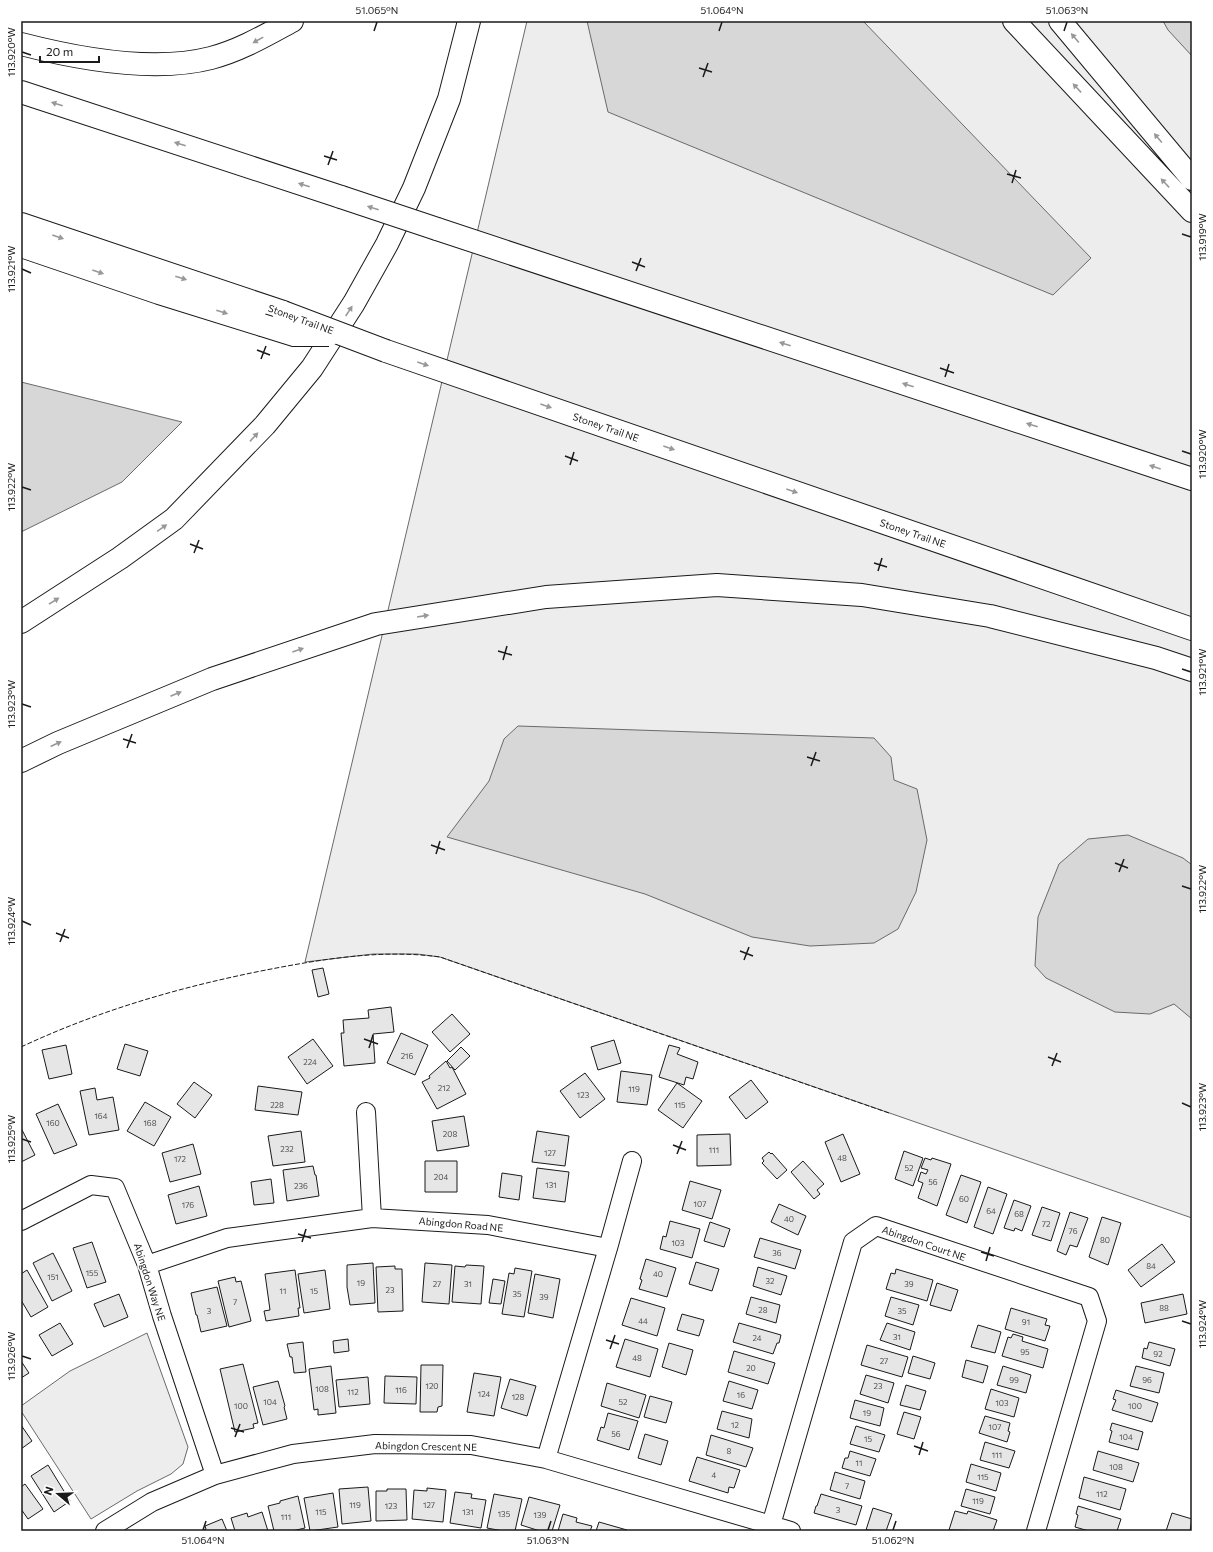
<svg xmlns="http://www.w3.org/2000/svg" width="1213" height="1552" viewBox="0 0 1213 1552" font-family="Commissioner,sans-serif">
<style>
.built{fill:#ededed;stroke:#6a6a6a}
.water{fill:#d7d7d7;stroke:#6a6a6a}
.building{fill:#e6e6e6;stroke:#1a1a1a}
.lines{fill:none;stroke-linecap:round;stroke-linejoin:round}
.street-casing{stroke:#1a1a1a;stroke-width:20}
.highway-casing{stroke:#1a1a1a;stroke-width:24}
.street{stroke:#fff;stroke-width:18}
.highway{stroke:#fff;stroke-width:22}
.highway-bridge-casing{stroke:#1a1a1a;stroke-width:24;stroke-linecap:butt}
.highway-bridge{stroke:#fff;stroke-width:22}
.fence{stroke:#1a1a1a;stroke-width:1;stroke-dasharray:5 2;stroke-linecap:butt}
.oneway{fill:#989898}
.ticks{fill:none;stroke:#1a1a1a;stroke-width:1.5}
.labels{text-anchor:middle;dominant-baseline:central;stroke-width:3;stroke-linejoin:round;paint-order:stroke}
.number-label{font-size:8px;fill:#4d4d4d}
.street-label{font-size:10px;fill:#1a1a1a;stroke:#fff}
.neatline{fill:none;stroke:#1a1a1a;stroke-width:1.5}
.ticks-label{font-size:10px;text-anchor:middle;fill:#1a1a1a}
</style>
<rect width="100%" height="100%" fill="#fff"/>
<!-- built -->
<path class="built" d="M527 21H1192V1218L440 957 417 954H373L305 962Z
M147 1333 188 1447 183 1464 171 1474 137 1491 91 1519 21 1411V1406L70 1371Z"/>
<!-- water -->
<path class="water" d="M587 21H863L1091 258 1053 295 608 112Z
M1163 21H1192V56L1168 30Z
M21 382 182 422 122 482 21 532Z
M518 726 874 738 891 757 894 780 917 789 927 840 916 892 898 929 874 943 810 946 752 937 645 894 447 837 489 781 504 739Z
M1128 835 1183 858 1192 865V1019L1174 1004 1150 1014 1115 1012 1046 978 1035 966 1038 917 1059 864 1088 839Z"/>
<!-- building -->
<path class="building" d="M323 968 329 994 318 997 312 970Z
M391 1007 394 1032 373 1034 375 1063 344 1066 341 1033H344L343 1020 369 1018 368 1010Z
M452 1014 470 1034 450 1052 432 1032Z
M401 1033 428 1045 415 1075 387 1063Z
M313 1039 333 1066 307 1084 288 1057Z
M614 1040 621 1063 598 1070 591 1047Z
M125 1044 148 1051 140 1076 117 1069Z
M66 1045 72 1074 49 1079 42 1050Z
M669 1045 680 1048 677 1054 698 1062 693 1079 686 1077 684 1085 659 1077Z
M461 1047 470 1056 455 1070 447 1061Z
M446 1061 450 1068 452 1067 466 1094 437 1109 422 1082 430 1078 429 1076Z
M621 1071 652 1075 647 1105 617 1102Z
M585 1073 605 1099 580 1118 560 1091Z
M751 1080 768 1102 746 1119 729 1097Z
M194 1082 212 1095 195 1118 177 1104Z
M677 1083 702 1101 683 1128 658 1110Z
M258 1086 302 1092 298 1115 255 1110Z
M95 1088 97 1100 113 1097 119 1130 89 1135 80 1091Z
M145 1102 171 1117 154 1146 127 1131Z
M58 1104 77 1145 54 1154 36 1114Z
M464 1116 469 1146 437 1151 432 1121Z
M21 1128 35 1155 21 1162Z
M301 1131 305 1162 273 1166 268 1136Z
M537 1131 569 1136 565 1166 532 1162Z
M730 1134 731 1165 697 1166V1135Z
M843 1134 860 1174 841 1182 825 1142Z
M193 1144 201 1174 170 1182 162 1153Z
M904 1151 923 1158 913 1186 895 1179Z
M769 1152 771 1154 772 1153 787 1170 777 1179 762 1163 764 1161 762 1158Z
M925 1158 931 1160 932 1158 951 1164 937 1206 918 1198 923 1183 918 1181 921 1172 926 1174 928 1170 921 1168Z
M425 1161H457V1192H425Z
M803 1161 824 1184 817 1190 820 1194 814 1199 791 1172Z
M313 1166 315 1175H316L319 1196 287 1201 283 1170Z
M537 1168 569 1172 565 1202 533 1198Z
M502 1173 522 1176 519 1200 499 1197Z
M961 1175 981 1182 967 1223 946 1215Z
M271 1179 274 1203 254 1205 251 1182Z
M690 1181 721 1190 712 1219 682 1210Z
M199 1186 207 1216 176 1224 168 1195Z
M988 1187 1007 1194 993 1234 974 1227Z
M1014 1200 1031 1206 1022 1231 1015 1228 1014 1231 1004 1228Z
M779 1204 806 1216 798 1235 771 1222Z
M1042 1207 1060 1213 1051 1241 1032 1235Z
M1070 1212 1088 1218 1077 1247 1070 1245 1066 1255 1057 1251Z
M1102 1217 1121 1223 1108 1265 1089 1257Z
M670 1221 700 1229 692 1258 660 1249 663 1236 666 1237Z
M710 1222 730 1229 724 1247 704 1241Z
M760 1238 801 1250 795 1269 754 1257Z
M92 1242 106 1282 87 1288 73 1248Z
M1162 1244 1175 1262 1141 1287 1128 1270Z
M53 1253 72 1291 52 1301 33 1263Z
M646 1259 676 1268 667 1297 639 1289 642 1280 640 1279Z
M696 1262 719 1269 712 1291 689 1284Z
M373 1263 375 1303 350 1305 347 1287V1265Z
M425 1263 452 1265 449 1304 422 1302Z
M466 1265 484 1266 481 1304 452 1302 455 1266 465 1267Z
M395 1266V1269H402L403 1311 378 1312 376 1267Z
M758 1267 787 1276 781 1295 753 1286Z
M515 1268 532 1271 524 1317 502 1314 509 1273 514 1274Z
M896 1269 933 1280 927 1301 886 1289 891 1273 895 1274Z
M27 1270 48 1307 31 1317 21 1300V1274Z
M295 1270 300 1308H298L299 1316 266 1321 264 1311 270 1310 265 1274Z
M325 1270 330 1309 304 1313 298 1274Z
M535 1274 560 1279 553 1318 528 1313Z
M235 1277 236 1282 241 1281 251 1321 229 1327 218 1281Z
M493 1279 505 1281 501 1304 489 1303Z
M937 1283 958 1290 951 1311 930 1305Z
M217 1287 227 1326 201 1332 197 1315H196L191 1293Z
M119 1294 128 1317 104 1327 94 1304Z
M1183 1294 1187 1314 1145 1323 1141 1303Z
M751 1297 780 1305 776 1323 746 1314Z
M891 1297 919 1305 913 1325 885 1316Z
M631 1298 665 1308 657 1336 622 1325Z
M1011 1308 1047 1319 1045 1325 1050 1326 1045 1341 1005 1329Z
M682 1314 704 1320 699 1336 677 1330Z
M60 1323 73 1344 52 1356 39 1335Z
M739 1323 781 1335 779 1343H777L773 1354 733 1342Z
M887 1323 915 1332 910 1350 880 1340Z
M978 1325 1001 1332 995 1353 971 1347Z
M1013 1334 1023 1337 1022 1341 1048 1349 1043 1368 1002 1356 1008 1337 1011 1338Z
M348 1339 349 1351 334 1353 333 1341Z
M625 1339 658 1349 650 1377 616 1367Z
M303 1342 306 1372 294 1373 292 1357H290L287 1344Z
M1149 1342 1175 1349 1170 1366 1142 1358 1144 1348 1147 1349Z
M669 1343 693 1350 686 1375 662 1367Z
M867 1345 908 1357 902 1377 861 1365Z
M734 1351 775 1363 768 1384 728 1372Z
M913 1356 935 1363 930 1379 908 1373Z
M966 1360 988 1366 983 1383 962 1377Z
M21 1361 29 1373 21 1378Z
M243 1364 258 1423 253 1424 254 1428 235 1432 220 1369Z
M421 1365H443L442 1406 438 1407 437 1412H420Z
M331 1366 336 1413 318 1415V1409L314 1410 309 1369Z
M1003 1366 1031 1375 1026 1393 997 1385Z
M1136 1366 1164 1373 1159 1393 1130 1386Z
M474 1373 501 1377 494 1416 467 1412Z
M866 1375 894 1383 888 1403 860 1394Z
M385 1376 417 1377 416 1404 384 1403Z
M368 1377 370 1404 339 1407 336 1380Z
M510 1379 536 1386 527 1416 501 1408Z
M278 1381 285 1406 284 1407 287 1419 263 1425 253 1387Z
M729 1381 758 1390 752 1409 723 1401Z
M607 1383 646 1395 639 1418 601 1406Z
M906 1385 926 1391 920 1410 900 1405Z
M991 1389 1019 1398 1014 1417 985 1409Z
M1116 1390 1158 1403 1152 1422 1112 1410 1116 1400 1113 1399Z
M650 1396 672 1402 666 1423 644 1417Z
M855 1400 884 1408 880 1426 850 1418Z
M722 1411 752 1419 749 1438 717 1429Z
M904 1412 921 1417 914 1439 897 1434Z
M608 1413 638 1421 629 1450 597 1440 601 1427 604 1428Z
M985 1416 1010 1423 1008 1431 1010 1432 1007 1442 979 1433Z
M1112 1423 1143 1432 1138 1450 1109 1442 1112 1431 1110 1430Z
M21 1425 32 1441 21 1449Z
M856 1426 885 1435 879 1452 850 1444Z
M645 1434 668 1441 661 1465 638 1458Z
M711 1435 753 1448 746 1467 706 1455Z
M985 1442 1015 1451 1009 1468 980 1460Z
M850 1451 876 1459 870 1476 842 1468 845 1458H848Z
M1098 1451 1139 1463 1133 1482 1093 1470Z
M697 1457 740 1470 734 1488 729 1487 728 1493 689 1481Z
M971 1464 1001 1473 996 1491 966 1482Z
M48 1465 70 1501 54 1512 31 1476Z
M835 1472 865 1481 860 1499 830 1490Z
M1084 1477 1126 1489 1120 1510 1079 1498Z
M25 1484 43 1509 28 1519 21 1509V1487Z
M368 1487 371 1521 342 1524 339 1489Z
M427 1488 446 1490 443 1522 412 1519 414 1490 427 1491Z
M387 1489H406L407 1520 376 1521V1491H387Z
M966 1489 995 1497 990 1514 961 1506Z
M455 1492 472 1494 471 1498 486 1500 481 1528 450 1523Z
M333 1493 338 1527 310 1531 304 1498Z
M494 1494 522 1499 515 1531H503L487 1528Z
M821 1494 862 1506 856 1525 814 1513 816 1506H817Z
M298 1496 305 1528 292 1531H274L268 1506 280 1503V1501Z
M529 1497 560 1505 552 1531H540L521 1525Z
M1078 1506 1121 1519 1117 1531H1089L1075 1527 1078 1515 1076 1514Z
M873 1508 892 1514 886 1531 866 1530Z
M955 1511 967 1514 968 1511 997 1520 993 1531 949 1530Z
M262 1512 268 1531H235L231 1518 247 1513 248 1517Z
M1172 1513 1192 1519 1190 1531H1166Z
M563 1514 577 1518 576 1522 592 1526 590 1531H558Z
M222 1519 227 1531H202L206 1529 205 1526Z
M599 1522 627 1530 626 1531H596Z"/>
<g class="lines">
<!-- street casing -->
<g class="street-casing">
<path id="street" d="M366 1112 372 1218
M21 1221 91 1185 115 1188 147 1265 162 1316 215 1475
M608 1248 632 1161
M147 1265 227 1238 372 1218 488 1225 608 1248 546 1459
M105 1531 152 1502 215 1475 293 1454 375 1444 471 1445 546 1459 771 1525 769 1531
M791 1531 771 1525 853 1242 876 1226 1089 1297 1097 1321 1036 1531"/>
</g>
<!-- highway casing -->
<g class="highway-casing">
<path id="highway" d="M1014 21 1192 211
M1060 21 1192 179
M21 44C79 59 153 73 211 58 241 50 266 35 292 21
M21 92 341 197
M21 224 283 312
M437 229 1192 479
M21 246 159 293 262 325
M386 351 1192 629
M21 622 120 558 174 519 265 425 312 368 354 303 387 244 414 188 449 99 469 21
M21 761 58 743 212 679 376 624 546 597 717 585 862 595 990 616 1156 658 1192 670"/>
</g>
<!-- street -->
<use href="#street" class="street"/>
<!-- highway -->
<use href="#highway" class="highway"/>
<!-- highway-bridge casing -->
<g class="highway-bridge-casing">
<path id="highway-bridge" d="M341 197 437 229
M283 312 386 351
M262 325 294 335H329"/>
</g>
<!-- highway-bridge -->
<use href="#highway-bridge" class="highway-bridge"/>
<!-- fence -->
<path class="fence" d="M21 1047C100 1010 180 987 266 970 323 959 382 949 440 957L889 1113"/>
</g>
<!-- one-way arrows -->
<defs><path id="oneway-solid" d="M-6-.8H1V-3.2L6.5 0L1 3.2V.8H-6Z"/></defs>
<g class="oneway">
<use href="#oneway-solid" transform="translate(1075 38) rotate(-130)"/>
<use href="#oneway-solid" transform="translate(258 40) rotate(151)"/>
<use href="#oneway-solid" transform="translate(1077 88) rotate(-133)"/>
<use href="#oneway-solid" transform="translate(57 104) rotate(-162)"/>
<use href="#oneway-solid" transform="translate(1158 138) rotate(-130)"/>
<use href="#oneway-solid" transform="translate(180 144) rotate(-162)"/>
<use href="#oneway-solid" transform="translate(1165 183) rotate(-133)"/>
<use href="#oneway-solid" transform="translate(304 185) rotate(-162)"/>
<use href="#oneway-solid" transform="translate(373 208) rotate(-162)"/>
<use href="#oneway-solid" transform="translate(58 237) rotate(19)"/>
<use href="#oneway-solid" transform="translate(98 272) rotate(19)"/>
<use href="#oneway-solid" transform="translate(181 278) rotate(18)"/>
<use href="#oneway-solid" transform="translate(349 311) rotate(-57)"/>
<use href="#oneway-solid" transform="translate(222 312) rotate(17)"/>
<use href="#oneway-solid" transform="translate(785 344) rotate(-162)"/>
<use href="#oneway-solid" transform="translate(423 364) rotate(19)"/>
<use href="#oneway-solid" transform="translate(908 385) rotate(-162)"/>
<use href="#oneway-solid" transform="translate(546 406) rotate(19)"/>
<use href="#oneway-solid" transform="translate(1032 425) rotate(-162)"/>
<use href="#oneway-solid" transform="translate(254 437) rotate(-47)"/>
<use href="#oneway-solid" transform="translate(669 448) rotate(19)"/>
<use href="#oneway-solid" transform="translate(1155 467) rotate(-161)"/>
<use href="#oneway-solid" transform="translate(792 491) rotate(19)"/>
<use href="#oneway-solid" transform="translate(162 528) rotate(-35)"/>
<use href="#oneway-solid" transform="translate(54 601) rotate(-32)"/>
<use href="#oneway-solid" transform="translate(423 616) rotate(-9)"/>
<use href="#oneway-solid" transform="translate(298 650) rotate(-19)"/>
<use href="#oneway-solid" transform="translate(176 694) rotate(-23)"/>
<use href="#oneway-solid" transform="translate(56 744) rotate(-25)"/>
</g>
<!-- ticks -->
<path class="ticks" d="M374 31 377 22M719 31 722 22M1064 31 1067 22M22 52 31 55M699 68 712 72M703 77 708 63M324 156 337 160M328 165 333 151M1007 174 1021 178M1012 183 1016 170M1182 234 1191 237M632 262 645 267M22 269 31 273M636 271 641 258M257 350 270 355M261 359 266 346M940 368 954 373M945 377 949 364M1182 451 1191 454M565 456 578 461M570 465 574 452M22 487 31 490M190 544 203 549M194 553 199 540M874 563 887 567M878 571 882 558M498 651 512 655M503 660 507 646M1182 669 1191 672M22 704 31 707M123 739 136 743M127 748 132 734M807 757 820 761M811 766 816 752M431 845 445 850M436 854 440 841M1115 863 1128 868M1119 872 1124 859M1182 886 1191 889M22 921 31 925M56 933 69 938M60 942 65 929M740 951 753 956M744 960 749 947M364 1039 378 1044M369 1048 373 1035M1048 1057 1061 1062M1052 1066 1057 1053M1182 1103 1191 1107M22 1139 31 1142M673 1145 686 1150M677 1154 682 1141M298 1234 311 1238M302 1242 306 1229M981 1252 994 1256M986 1261 990 1247M1182 1321 1191 1324M606 1340 619 1344M610 1349 615 1335M22 1356 31 1359M231 1428 244 1432M235 1437 240 1424M914 1446 928 1451M919 1455 923 1442M203 1530 206 1521M548 1530 551 1521M893 1530 896 1521"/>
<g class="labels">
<!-- number labels -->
<g class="number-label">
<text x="407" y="1056">216</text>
<text x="310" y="1062">224</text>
<text x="444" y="1088">212</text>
<text x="634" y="1089">119</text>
<text x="583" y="1095">123</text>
<text x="277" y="1105">228</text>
<text x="680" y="1105">115</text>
<text x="101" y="1116">164</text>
<text x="53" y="1123">160</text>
<text x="150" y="1123">168</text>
<text x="450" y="1134">208</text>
<text x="287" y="1149">232</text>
<text x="714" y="1150">111</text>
<text x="550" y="1153">127</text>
<text x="842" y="1158">48</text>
<text x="180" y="1159">172</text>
<text x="909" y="1168">52</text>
<text x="441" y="1177">204</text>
<text x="933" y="1182">56</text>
<text x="551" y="1185">131</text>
<text x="301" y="1186">236</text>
<text x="964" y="1199">60</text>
<text x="700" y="1204">107</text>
<text x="188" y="1205">176</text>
<text x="991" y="1211">64</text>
<text x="1019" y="1214">68</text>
<text x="789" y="1219">40</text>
<text x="1046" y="1224">72</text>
<text x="1073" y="1231">76</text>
<text x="1105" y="1240">80</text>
<text x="678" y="1243">103</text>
<text x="777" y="1253">36</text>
<text x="1151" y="1266">84</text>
<text x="92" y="1273">155</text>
<text x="658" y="1274">40</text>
<text x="53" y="1277">151</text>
<text x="770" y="1281">32</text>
<text x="361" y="1283">19</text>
<text x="437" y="1284">27</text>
<text x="468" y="1284">31</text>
<text x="909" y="1284">39</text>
<text x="390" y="1290">23</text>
<text x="283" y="1291">11</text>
<text x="314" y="1291">15</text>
<text x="517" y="1294">35</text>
<text x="544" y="1297">39</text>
<text x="235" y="1302">7</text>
<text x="1164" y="1308">88</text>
<text x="763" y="1310">28</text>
<text x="209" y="1311">3</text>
<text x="902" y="1311">35</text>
<text x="643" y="1321">44</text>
<text x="1026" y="1322">91</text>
<text x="897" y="1337">31</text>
<text x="757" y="1338">24</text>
<text x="1025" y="1352">95</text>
<text x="1158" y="1354">92</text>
<text x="637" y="1358">48</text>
<text x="884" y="1361">27</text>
<text x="751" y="1368">20</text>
<text x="1014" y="1380">99</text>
<text x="1147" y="1380">96</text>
<text x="432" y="1386">120</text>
<text x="878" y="1386">23</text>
<text x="322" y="1389">108</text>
<text x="401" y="1390">116</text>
<text x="353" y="1392">112</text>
<text x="484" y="1394">124</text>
<text x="741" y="1395">16</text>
<text x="518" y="1397">128</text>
<text x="270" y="1402">104</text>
<text x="623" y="1402">52</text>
<text x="1002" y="1403">103</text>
<text x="241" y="1406">100</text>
<text x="1135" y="1406">100</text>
<text x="867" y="1413">19</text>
<text x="735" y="1425">12</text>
<text x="995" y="1427">107</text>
<text x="616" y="1434">56</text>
<text x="1126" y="1437">104</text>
<text x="868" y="1439">15</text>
<text x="729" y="1451">8</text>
<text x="997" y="1455">111</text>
<text x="859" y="1463">11</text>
<text x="1116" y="1467">108</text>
<text x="714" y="1475">4</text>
<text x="983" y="1477">115</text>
<text x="847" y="1486">7</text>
<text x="1102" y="1494">112</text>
<text x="978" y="1501">119</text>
<text x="355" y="1505">119</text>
<text x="429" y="1505">127</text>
<text x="391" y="1506">123</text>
<text x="838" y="1510">3</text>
<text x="321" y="1512">115</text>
<text x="468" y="1512">131</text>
<text x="504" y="1514">135</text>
<text x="540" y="1515">139</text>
<text x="286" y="1517">111</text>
</g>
<!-- street labels -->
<g class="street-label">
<text transform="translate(301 319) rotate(20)">Stoney Trail NE</text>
<text transform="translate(606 427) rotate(19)">Stoney Trail NE</text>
<text transform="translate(913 533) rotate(19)">Stoney Trail NE</text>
<text transform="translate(461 1224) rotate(5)">Abingdon Road NE</text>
<text transform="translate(924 1243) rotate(19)">Abingdon Court NE</text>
<text transform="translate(150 1282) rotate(72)">Abingdon Way NE</text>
<text transform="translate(426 1446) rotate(1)">Abingdon Crescent NE</text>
</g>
</g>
<!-- border -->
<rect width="1213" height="1552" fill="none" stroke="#ffffff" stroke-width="44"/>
<!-- north arrow -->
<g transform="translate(58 1494) rotate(289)" stroke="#ffffff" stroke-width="3" paint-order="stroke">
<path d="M0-3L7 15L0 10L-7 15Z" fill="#1a1a1a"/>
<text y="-6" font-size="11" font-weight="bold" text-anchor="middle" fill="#1a1a1a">N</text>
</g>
<!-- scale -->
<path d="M40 56v6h59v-6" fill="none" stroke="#1a1a1a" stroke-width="2"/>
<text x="46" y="56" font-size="12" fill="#1a1a1a" stroke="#ffffff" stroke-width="3" paint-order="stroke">20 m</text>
<rect x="22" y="22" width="1169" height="1508" class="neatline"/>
<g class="ticks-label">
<text x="377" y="14">51.065°N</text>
<text x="722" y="14">51.064°N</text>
<text x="1067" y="14">51.063°N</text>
<text transform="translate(11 52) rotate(-90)" y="4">113.920°W</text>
<text transform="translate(1202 237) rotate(-90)" y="4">113.919°W</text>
<text transform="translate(11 269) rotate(-90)" y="4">113.921°W</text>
<text transform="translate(1202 454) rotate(-90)" y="4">113.920°W</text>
<text transform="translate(11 487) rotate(-90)" y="4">113.922°W</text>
<text transform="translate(1202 672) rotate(-90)" y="4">113.921°W</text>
<text transform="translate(11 704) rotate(-90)" y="4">113.923°W</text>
<text transform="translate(1202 889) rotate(-90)" y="4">113.922°W</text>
<text transform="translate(11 921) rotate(-90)" y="4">113.924°W</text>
<text transform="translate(1202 1107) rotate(-90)" y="4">113.923°W</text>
<text transform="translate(11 1139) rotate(-90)" y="4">113.925°W</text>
<text transform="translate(1202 1324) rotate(-90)" y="4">113.924°W</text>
<text transform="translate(11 1356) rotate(-90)" y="4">113.926°W</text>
<text x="203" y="1544">51.064°N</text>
<text x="548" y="1544">51.063°N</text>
<text x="893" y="1544">51.062°N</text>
</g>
</svg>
